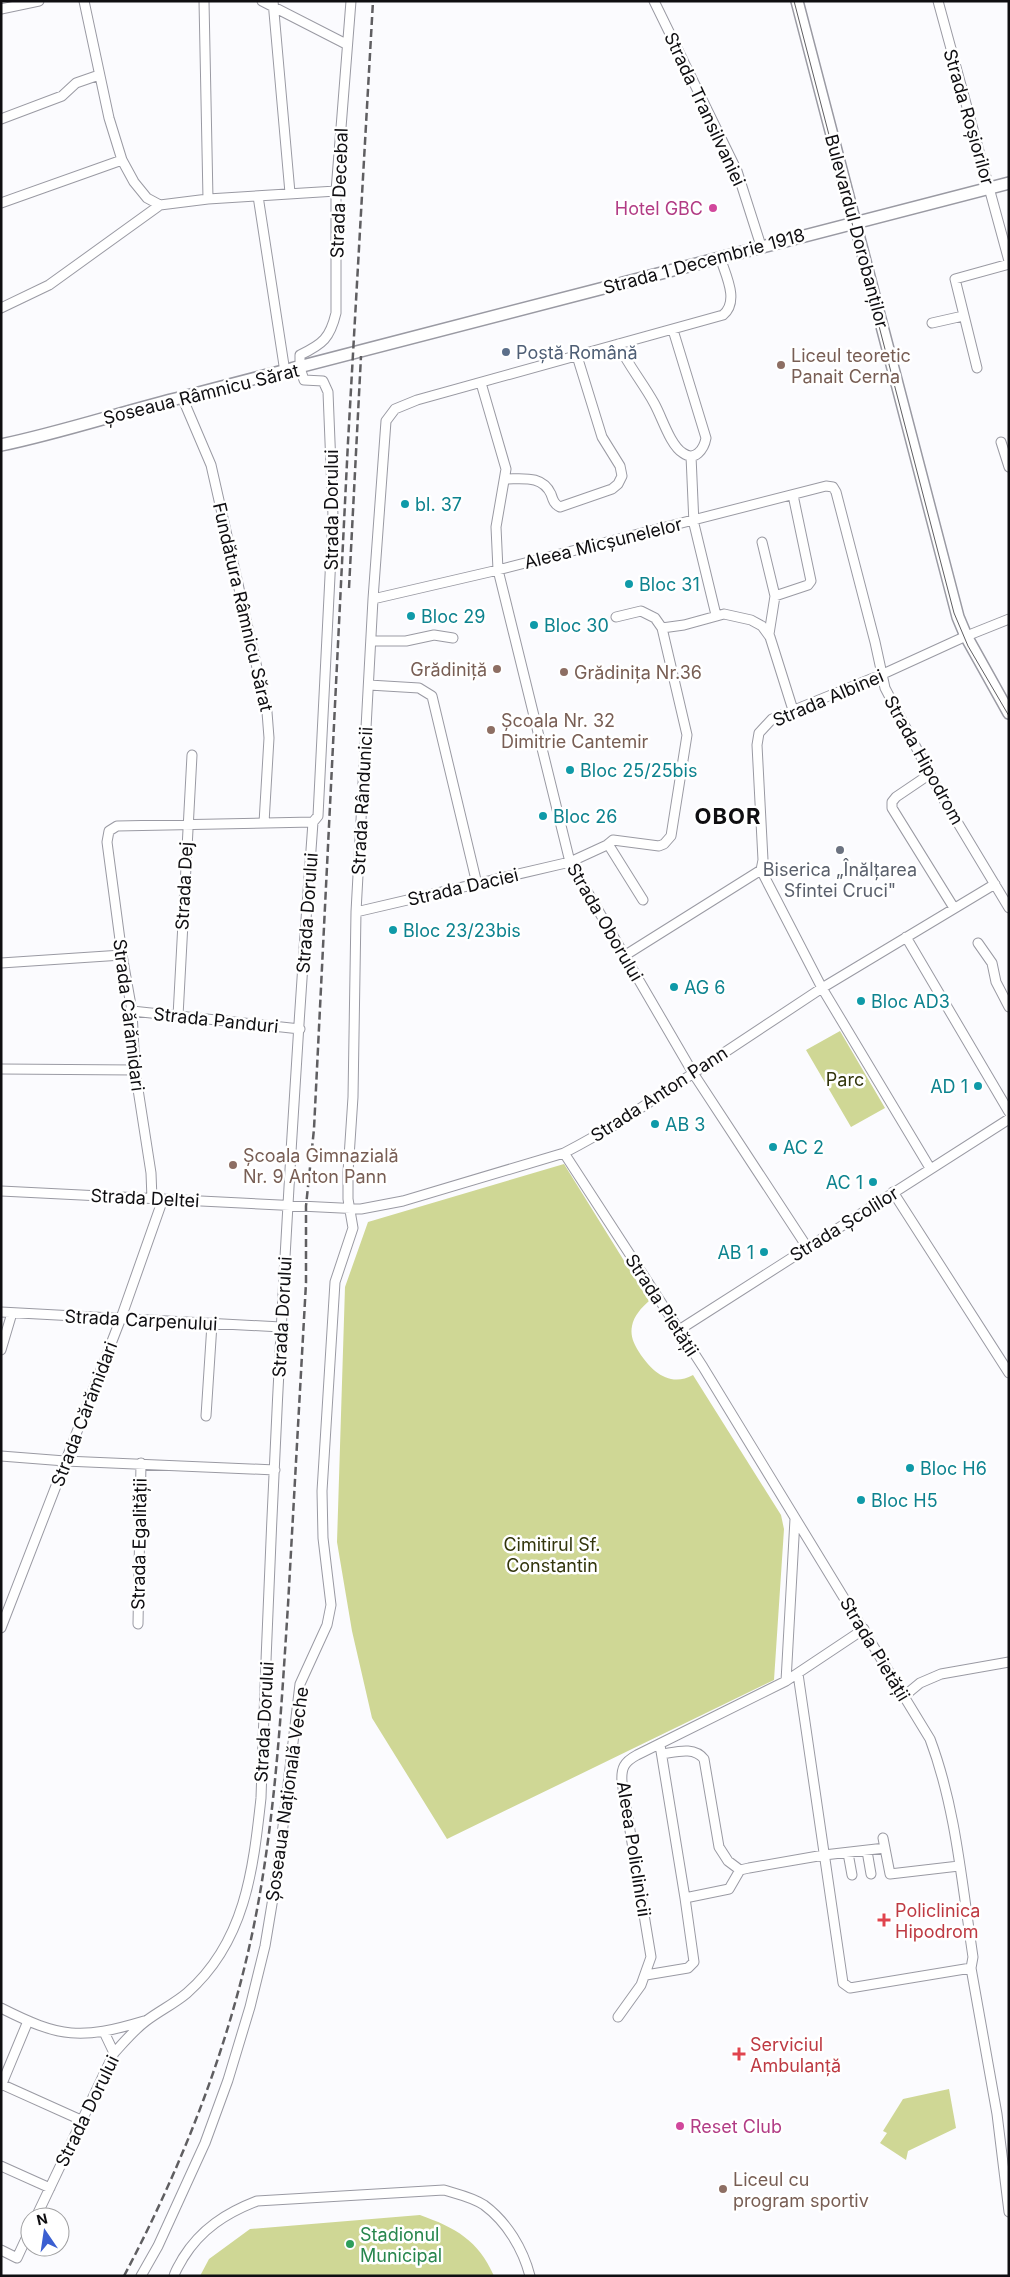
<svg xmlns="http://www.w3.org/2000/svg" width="1010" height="2277" viewBox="0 0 1010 2277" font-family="Inter,sans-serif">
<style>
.green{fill:#cfd795}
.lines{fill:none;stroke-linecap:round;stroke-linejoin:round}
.minor-casing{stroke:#9a9aa3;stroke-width:11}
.major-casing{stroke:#9a9aa3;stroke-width:14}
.minor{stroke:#fff;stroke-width:9}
.major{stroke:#fff;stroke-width:11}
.tram{stroke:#5f5e61;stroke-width:1}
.rail{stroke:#5f5e61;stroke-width:2.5;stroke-dasharray:8 4;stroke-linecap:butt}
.hotel-dot{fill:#d1479c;stroke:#fff;stroke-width:2}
.service-dot{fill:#5c6f8a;stroke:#fff;stroke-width:2}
.education-dot{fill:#8d6e63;stroke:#fff;stroke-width:2}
.culture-dot{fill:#0f9aa8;stroke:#fff;stroke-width:2}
.worship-dot{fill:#6b7280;stroke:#fff;stroke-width:2}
.health-dot{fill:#e0444e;stroke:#fff;stroke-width:2}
.leisure-dot{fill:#2e9e5b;stroke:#fff;stroke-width:2}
.labels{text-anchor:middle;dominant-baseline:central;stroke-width:5;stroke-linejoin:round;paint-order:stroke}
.street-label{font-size:18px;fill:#0f0e11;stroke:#fff}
.hotel-label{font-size:18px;fill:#b23c85;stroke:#fff;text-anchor:end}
.service-label{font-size:18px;fill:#4e5e75;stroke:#fff;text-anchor:start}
.education-label{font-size:18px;fill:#785e54;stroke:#fff;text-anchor:start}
.culture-label{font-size:18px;fill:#0d838f;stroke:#fff;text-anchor:start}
.worship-label{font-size:18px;fill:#5b616d;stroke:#fff}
.park-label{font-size:18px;fill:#32350b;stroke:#fff}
.health-label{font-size:18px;fill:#be3a42;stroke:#fff;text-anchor:start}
.leisure-label{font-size:18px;fill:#27864d;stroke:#fff;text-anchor:start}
.district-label{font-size:22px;font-weight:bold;letter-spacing:1px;fill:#0f0e11;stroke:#fff}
</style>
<rect width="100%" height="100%" fill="#fbfbfe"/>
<!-- green -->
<path class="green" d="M840 1031 885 1108 851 1127 806 1050Z
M564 1164 649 1301C641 1308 634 1316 632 1326 630 1336 634 1344 639 1352 651 1371 670 1388 693 1375L781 1515 784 1529 774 1680 447 1839 372 1718 352 1631 337 1542 345 1287 368 1222Z
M949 2089 956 2128 908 2151 906 2160 880 2143 887 2133 883 2131 903 2099Z
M420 2215C456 2228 478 2240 494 2276H200L209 2259 250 2229Z"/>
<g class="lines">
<!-- minor casing -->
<g class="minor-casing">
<path id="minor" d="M84 1 109 118 122 160 134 182 147 198 160 205
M204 1 208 199
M262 1 346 44
M273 1 290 193
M654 1 737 171 761 246
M938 1 1009 261
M1 9 39 1
M1 119 62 96 76 83 99 75
M258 196 285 372
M1 203 122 160
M1 308 49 285 160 205 208 199 336 191
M932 323 963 316
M618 344C628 365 643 383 654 403 662 417 670 445 683 453 695 462 704 449 706 438L673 330
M977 368 955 279 1009 264
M481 383 506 469 496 527 498 570 570 862 693 1073 807 1247
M182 397 211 465 267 712 269 738 264 823
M1001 442 1009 467
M691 456 694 524 716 615
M505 479C523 479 542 475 551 494 553 500 554 504 560 507L612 489 618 484 622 476 620 466 602 437 577 356
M762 542 775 596 769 634
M775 596 808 585 811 581 793 495
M373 599 498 570 826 486 833 487 836 492 875 642 885 688 941 795 1009 908
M616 617 641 611 655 618 662 628
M372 641H406L434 635 453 638
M369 685 419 688 432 696 477 884
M930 774 896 797 892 802V808L954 908
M608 844 643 900
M761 870 822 988 930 1168
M356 912 570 862 607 845 613 840 659 846 664 844 671 836 687 735 662 628 684 625 724 614 751 620 762 626 770 637 793 710
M906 937 1009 1112
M978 943 992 963 996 982 1009 1007
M624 956 761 870 763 860 757 745 759 733 772 719 883 674 964 637 1009 619
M1 963 122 955
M132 1011 300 1029
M178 1016 192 755
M1 1069 135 1070
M564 1153 703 1367 930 1739C956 1808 962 1885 973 1957L971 1968 997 2114 1009 2212
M1 1191 361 1209 403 1201 564 1153 579 1145 615 1125 822 988 995 884
M893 1192 1009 1373
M152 1199 151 1173 135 1070 132 1011 122 955 107 842 109 831 117 826 313 822
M1 1312 281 1327
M679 1330 1009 1119
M1 1350 12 1313
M206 1416 212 1324
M1 1456 65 1461 275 1470
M138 1624 141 1463
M1 1628 121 1318 163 1199
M798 1674 843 1983 850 1988 971 1968
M786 1681 795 1519
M903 1697 920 1683 941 1674 1009 1662
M660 1745 685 1898 729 1889 740 1870 749 1868 824 1855 885 1848
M662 1754C676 1752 694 1746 704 1759L719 1847 728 1861 740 1870
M883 1838 890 1874 959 1866
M867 1851 871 1874
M848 1853 852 1875
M646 1975 688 1968 694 1962 685 1898
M1 2008C60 2038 81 2040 144 2021
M618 2017 641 1985 651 1957 622 1782C621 1768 624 1762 637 1755L786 1681 864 1629
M104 2032 114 2053
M1 2084 81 2120
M1 2086 28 2021
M1 2166 50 2188
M36 2217 114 2053C124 2042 134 2030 146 2021 159 2011 174 2004 187 1993 245 1942 253 1871 261 1798 272 1472 289 1147 313 822L318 816 333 516 328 392 323 381 304 380 300 368V355C323 344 330 338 336 313V191L351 1
M1 2250 17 2258 30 2230
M141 2276 158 2246 205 2143 228 2080 250 2007 265 1946 278 1868 300 1684 327 1625 331 1605 323 1538 322 1491 335 1282 353 1228 348 1199V1172L353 1097 356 912 373 599 386 421 395 409 417 400 723 315C740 301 725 274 720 257
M174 2276C176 2269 180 2264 183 2258 201 2229 226 2213 257 2201L444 2190C457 2194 472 2197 484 2205 507 2222 523 2249 530 2276"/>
</g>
<!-- major casing -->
<g class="major-casing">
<path id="major" d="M797 1 958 617 966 636 1009 713
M1 445C63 432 122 412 183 397 459 327 733 253 1009 183"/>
</g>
<!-- minor -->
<use href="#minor" class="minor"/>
<!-- major -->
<use href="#major" class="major"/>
<!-- tram -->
<path class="tram" d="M794 1 954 613 968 646 1009 716"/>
<!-- rail -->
<path class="rail" d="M349 588 361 356
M124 2276C189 2153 240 2019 262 1881 277 1789 282 1697 288 1605 294 1498 300 1390 306 1283V1206L314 1129 348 442 373 1"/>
</g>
<!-- markers -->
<g class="hotel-dot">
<circle cx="713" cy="208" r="5"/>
<circle cx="680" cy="2126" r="5"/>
</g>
<circle class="service-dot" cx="506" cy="352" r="5"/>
<g class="education-dot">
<circle cx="781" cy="365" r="5"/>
<circle cx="497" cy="669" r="5"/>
<circle cx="564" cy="672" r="5"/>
<circle cx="491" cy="730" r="5"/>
<circle cx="233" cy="1165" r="5"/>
<circle cx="723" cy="2189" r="5"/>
</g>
<g class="culture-dot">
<circle cx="405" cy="504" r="5"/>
<circle cx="629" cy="584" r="5"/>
<circle cx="411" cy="616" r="5"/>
<circle cx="534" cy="625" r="5"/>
<circle cx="570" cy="770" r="5"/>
<circle cx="543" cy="816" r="5"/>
<circle cx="393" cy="930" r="5"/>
<circle cx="674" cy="987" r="5"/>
<circle cx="861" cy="1001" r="5"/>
<circle cx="978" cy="1086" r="5"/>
<circle cx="655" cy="1124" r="5"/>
<circle cx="773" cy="1147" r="5"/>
<circle cx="873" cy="1182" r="5"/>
<circle cx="764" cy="1252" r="5"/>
<circle cx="910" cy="1468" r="5"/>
<circle cx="861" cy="1500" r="5"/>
</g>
<circle class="worship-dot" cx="840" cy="850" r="5"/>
<g class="health-dot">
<path d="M881.5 1912.5h5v5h5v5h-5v5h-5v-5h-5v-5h5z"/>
<path d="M736.5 2046.5h5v5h5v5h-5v5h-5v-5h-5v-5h5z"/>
</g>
<circle class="leisure-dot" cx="350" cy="2244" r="5"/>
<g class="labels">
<!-- street labels -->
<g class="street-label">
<text transform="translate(705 109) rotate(65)">Strada Transilvaniei</text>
<text transform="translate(969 117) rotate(74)">Strada Roșiorilor</text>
<text transform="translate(339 193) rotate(-88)">Strada Decebal</text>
<text transform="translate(857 231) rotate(75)">Bulevardul Dorobanților</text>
<text transform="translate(704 261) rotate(-15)">Strada 1 Decembrie 1918</text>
<text transform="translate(201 394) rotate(-14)">Șoseaua Râmnicu Sărat</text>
<text transform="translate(331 510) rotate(-90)">Strada Dorului</text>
<text transform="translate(603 543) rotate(-14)">Aleea Micșunelelor</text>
<text transform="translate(243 607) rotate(77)">Fundătura Râmnicu Sărat</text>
<text transform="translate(828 698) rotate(-23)">Strada Albinei</text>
<text transform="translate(924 760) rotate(61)">Strada Hipodrom</text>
<text transform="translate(362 801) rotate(-87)">Strada Rândunicii</text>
<text transform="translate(184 886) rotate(-87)">Strada Dej</text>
<text transform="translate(463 887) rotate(-13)">Strada Daciei</text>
<text transform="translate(307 913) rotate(-86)">Strada Dorului</text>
<text transform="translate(605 922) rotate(60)">Strada Oborului</text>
<text transform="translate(129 1015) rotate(83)">Strada Cărămidari</text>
<text transform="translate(216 1020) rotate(6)">Strada Panduri</text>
<text transform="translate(659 1094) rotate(-33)">Strada Anton Pann</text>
<text transform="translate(145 1198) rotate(3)">Strada Deltei</text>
<text transform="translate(844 1224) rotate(-32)">Strada Școlilor</text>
<text transform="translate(662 1305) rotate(57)">Strada Pietății</text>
<text transform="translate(282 1317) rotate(-87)">Strada Dorului</text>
<text transform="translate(141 1320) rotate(3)">Strada Carpenului</text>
<text transform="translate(84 1414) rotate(-69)">Strada Cărămidari</text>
<text transform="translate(139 1544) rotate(-89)">Strada Egalității</text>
<text transform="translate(875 1649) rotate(59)">Strada Pietății</text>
<text transform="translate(264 1722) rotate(-87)">Strada Dorului</text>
<text transform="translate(287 1794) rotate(-82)">Șoseaua Națională Veche</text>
<text transform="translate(634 1849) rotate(81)">Aleea Policlinicii</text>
<text transform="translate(87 2111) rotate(-64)">Strada Dorului</text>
</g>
<!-- hotel labels -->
<g class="hotel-label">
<text x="703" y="208">Hotel GBC</text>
<text x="690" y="2126" text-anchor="start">Reset Club</text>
</g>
<!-- service labels -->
<g class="service-label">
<text x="516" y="352">Poștă Română</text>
</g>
<!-- education labels -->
<g class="education-label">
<text x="791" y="355">Liceul teoretic<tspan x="791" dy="21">Panait Cerna</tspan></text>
<text x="487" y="669" text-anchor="end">Grădiniță</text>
<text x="574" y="672">Grădinița Nr.36</text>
<text x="501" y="720">Școala Nr. 32<tspan x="501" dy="21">Dimitrie Cantemir</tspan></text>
<text x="243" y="1155">Școala Gimnazială<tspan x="243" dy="21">Nr. 9 Anton Pann</tspan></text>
<text x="733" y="2179">Liceul cu<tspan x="733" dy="21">program sportiv</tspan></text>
</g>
<!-- culture labels -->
<g class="culture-label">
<text x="415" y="504">bl. 37</text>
<text x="639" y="584">Bloc 31</text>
<text x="421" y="616">Bloc 29</text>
<text x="544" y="625">Bloc 30</text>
<text x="580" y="770">Bloc 25/25bis</text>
<text x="553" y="816">Bloc 26</text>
<text x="403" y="930">Bloc 23/23bis</text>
<text x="684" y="987">AG 6</text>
<text x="871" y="1001">Bloc AD3</text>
<text x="968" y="1086" text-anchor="end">AD 1</text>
<text x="665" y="1124">AB 3</text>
<text x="783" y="1147">AC 2</text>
<text x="863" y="1182" text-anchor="end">AC 1</text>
<text x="754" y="1252" text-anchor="end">AB 1</text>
<text x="920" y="1468">Bloc H6</text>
<text x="871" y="1500">Bloc H5</text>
</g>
<!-- worship labels -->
<g class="worship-label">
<text x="840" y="869">Biserica „Înălțarea<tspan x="840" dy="21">Sfintei Cruci"</tspan></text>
</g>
<!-- park labels -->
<g class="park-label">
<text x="845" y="1079">Parc</text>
<text x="552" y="1544">Cimitirul Sf.<tspan x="552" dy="21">Constantin</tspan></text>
</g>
<!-- health labels -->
<g class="health-label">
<text x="895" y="1910">Policlinica<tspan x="895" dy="21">Hipodrom</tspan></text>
<text x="750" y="2044">Serviciul<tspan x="750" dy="21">Ambulanță</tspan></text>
</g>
<!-- leisure labels -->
<g class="leisure-label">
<text x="360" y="2234">Stadionul<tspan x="360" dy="21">Municipal</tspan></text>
</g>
<!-- district labels -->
<g class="district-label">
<text x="728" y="816">OBOR</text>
</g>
</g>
<!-- border -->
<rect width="1010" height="2277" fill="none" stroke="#0f0e11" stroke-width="5"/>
<!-- north arrow -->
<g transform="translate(45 2232) rotate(347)"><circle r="24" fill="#ffffff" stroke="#9f9fa0"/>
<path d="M0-4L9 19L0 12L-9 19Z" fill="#3b5fd1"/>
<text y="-8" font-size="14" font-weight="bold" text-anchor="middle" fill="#0f0e11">N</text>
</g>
</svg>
